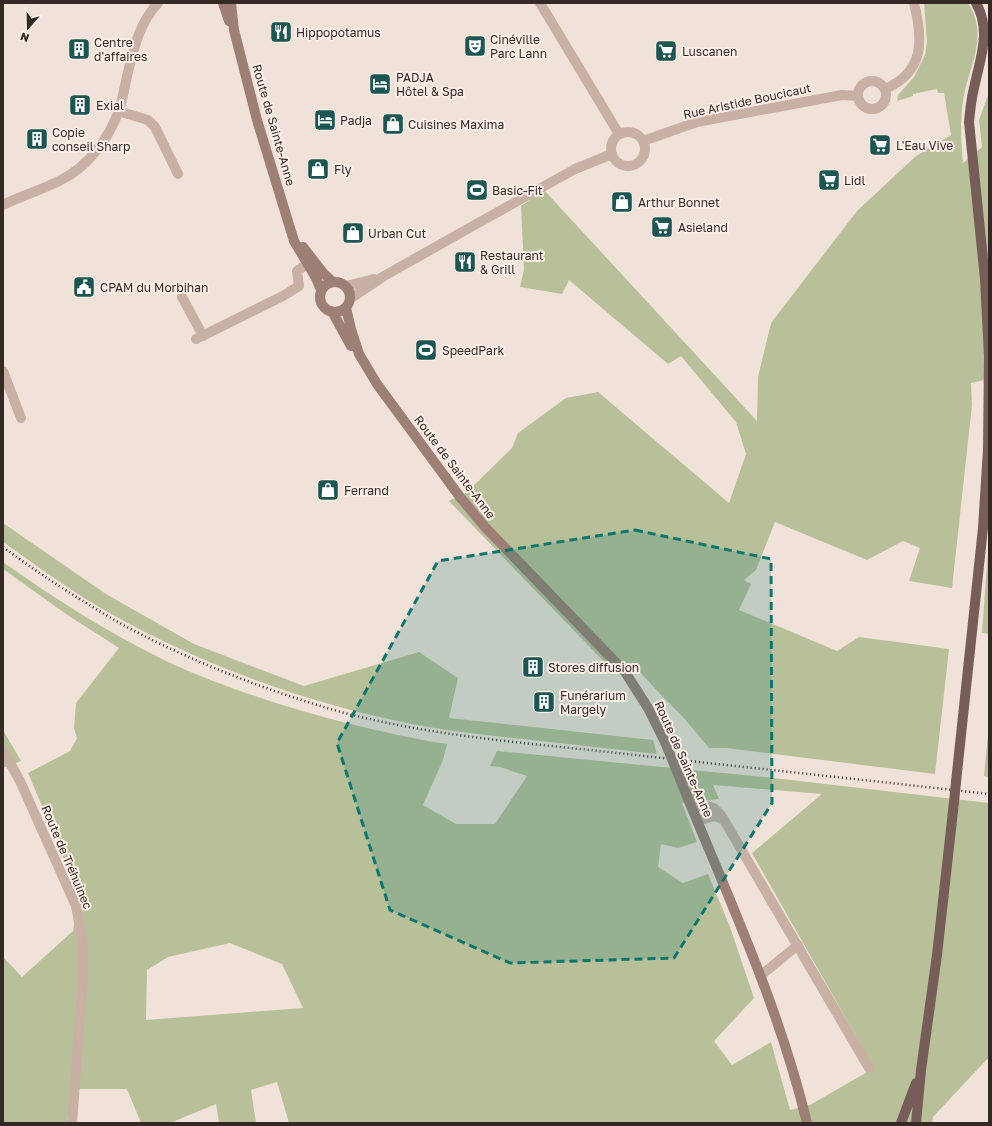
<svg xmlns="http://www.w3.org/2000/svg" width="992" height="1126" viewBox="0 0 992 1126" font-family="'Golos Text',sans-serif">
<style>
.green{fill:#b8c099;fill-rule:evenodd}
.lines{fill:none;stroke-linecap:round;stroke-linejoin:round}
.street{stroke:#c9b0a5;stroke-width:10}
.secondary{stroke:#9d7f76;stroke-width:10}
.primary{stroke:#775d57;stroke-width:10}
.rail{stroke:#352926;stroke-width:2.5;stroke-dasharray:1 3;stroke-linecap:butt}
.secondary-bridge{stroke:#9d7f76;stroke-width:10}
.primary-bridge{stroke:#775d57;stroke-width:10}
.marked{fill:#0f766e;fill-opacity:0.2;stroke:#0f766e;stroke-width:3;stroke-dasharray:8 5;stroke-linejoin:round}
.labels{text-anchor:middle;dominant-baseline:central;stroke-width:4;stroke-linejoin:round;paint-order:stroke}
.poi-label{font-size:12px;fill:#352926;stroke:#f9ede5;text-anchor:start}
.street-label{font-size:12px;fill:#352926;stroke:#f9ede5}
</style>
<rect width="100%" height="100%" fill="#f1e2d9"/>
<!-- green -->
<path class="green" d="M924 3H968C990 38 968 66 963 101 960 122 961 142 963 163L982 147 979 120 989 92V379L971 383 972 405 952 588 909 581 920 548 903 541 867 560 775 522 756 570 744 580 751 584 739 610 837 651 859 637 949 649 935 774 726 748H709L683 717 662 696 640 672 612 670 449 501 466 493 512 448 518 433 566 398 598 392 729 503 746 454 736 422 681 356 668 364 569 280 562 294 520 287 524 270 521 206 544 190 757 421 758 377 771 323 857 211 916 156 951 135 944 93H938L937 89 913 94V96L897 101 898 95 914 77 925 55 927 42Z
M3 523 106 594 194 644 304 686 419 652 458 678 449 718 653 740 657 754C615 749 574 745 532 740 493 736 455 732 417 725 302 703 184 659 84 598 56 580 30 561 3 542Z
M989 536V634L982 633Z
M3 562C55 599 109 633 166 661 224 688 285 707 346 723 380 731 413 739 447 744L443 760 423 805 456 824H495L527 776 500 767 490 766 497 751 765 777 989 803V1057L933 1117 932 1123H289L277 1082 251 1090 256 1123H219L216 1104 170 1123H141L127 1089H71L67 1123H3V957L22 977 73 931 78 902 60 848 28 773 70 751 77 738 74 728 76 703 119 648 66 614 3 569ZM713 785 822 794 752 853 874 1068 810 1105 790 1110 771 1042 732 1065 714 1041 754 998 730 927 708 874 683 883 658 867 661 844 678 848 697 842 682 803 719 799ZM230 943 282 964 303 1008 146 1020 147 970 168 957Z
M989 724V777L984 776Z
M3 730 21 761 3 768Z"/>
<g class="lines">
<!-- street -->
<path class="street" d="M540 3 619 134
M858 95a14 14 0 1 1 28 0a14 14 0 1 1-28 0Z
M885 89C925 72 923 39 914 3
M118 111 148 120 155 127 178 174
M611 149a17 17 0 1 1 34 0a17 17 0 1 1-34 0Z
M643 141 697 122 842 95 858 96
M3 205C21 196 41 190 59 181 87 168 109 139 119 110 123 98 125 85 128 72 134 47 140 22 158 3
M346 286 374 279
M182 297 203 336
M351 298 384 276 471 227 575 169 612 154
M196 339 283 296 299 286 297 271 307 264
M3 371 21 418
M3 750 20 781 76 906 83 943V977L72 1123
M692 808C710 805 714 804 724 820L715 816 697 821
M724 820 869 1068
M760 976 798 945"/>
<!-- secondary -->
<path class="secondary" d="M223 3 229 21
M231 3 234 30 257 120 294 241 316 278 321 290
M303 247 324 274 333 282
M320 297a15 15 0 1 1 30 0a15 15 0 1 1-30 0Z
M346 308 351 329 359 354 377 384 460 497 485 527 625 672 648 708 665 742
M333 313 351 346
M682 784C727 895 779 1006 807 1123"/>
<!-- primary -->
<path class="primary" d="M956 782 983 528 988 450 989 356 985 279 969 122C970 111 971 100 974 88 980 59 992 31 976 3
M901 1123 916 1083
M916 1123 921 1070 937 955 954 802"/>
<!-- rail -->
<path class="rail" d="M3 547C42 576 83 602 125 626 193 662 267 691 341 712 431 736 526 743 618 753 742 767 865 780 989 794"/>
<!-- secondary-bridge -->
<path class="secondary-bridge" d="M665 742 682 784"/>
<!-- primary-bridge -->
<path class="primary-bridge" d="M954 802 956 782"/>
</g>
<!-- marked area -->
<path class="marked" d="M635 530 771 559 772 803 674 958 510 963 390 910 337 743 438 561Z"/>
<!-- icons -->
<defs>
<g id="restaurant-square" transform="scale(1.15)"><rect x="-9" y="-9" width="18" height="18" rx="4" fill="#1b5652" stroke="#f9ede5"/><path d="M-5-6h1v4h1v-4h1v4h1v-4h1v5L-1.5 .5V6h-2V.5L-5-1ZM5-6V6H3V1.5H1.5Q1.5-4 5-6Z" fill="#fff"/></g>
<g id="theatre-square" transform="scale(1.15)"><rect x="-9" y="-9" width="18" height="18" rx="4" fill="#1b5652" stroke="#f9ede5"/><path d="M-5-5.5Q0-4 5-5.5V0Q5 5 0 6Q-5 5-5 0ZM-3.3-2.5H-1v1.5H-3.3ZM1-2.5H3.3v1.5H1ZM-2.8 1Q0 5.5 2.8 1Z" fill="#fff"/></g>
<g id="building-square" transform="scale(1.15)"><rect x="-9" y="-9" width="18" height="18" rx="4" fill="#1b5652" stroke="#f9ede5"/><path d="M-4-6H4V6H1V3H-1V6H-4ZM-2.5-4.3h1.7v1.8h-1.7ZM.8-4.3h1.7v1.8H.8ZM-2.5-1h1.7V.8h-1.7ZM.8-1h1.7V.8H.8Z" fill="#fff"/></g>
<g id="supermarket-square" transform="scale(1.15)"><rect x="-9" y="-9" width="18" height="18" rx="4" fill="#1b5652" stroke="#f9ede5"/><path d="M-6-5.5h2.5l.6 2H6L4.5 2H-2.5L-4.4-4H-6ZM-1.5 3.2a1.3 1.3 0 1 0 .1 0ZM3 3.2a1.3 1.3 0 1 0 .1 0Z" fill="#fff"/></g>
<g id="hotel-square" transform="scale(1.15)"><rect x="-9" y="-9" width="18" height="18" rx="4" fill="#1b5652" stroke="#f9ede5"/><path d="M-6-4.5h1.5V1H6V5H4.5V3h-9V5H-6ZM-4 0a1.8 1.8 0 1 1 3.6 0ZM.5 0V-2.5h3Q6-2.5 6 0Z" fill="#fff"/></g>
<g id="shop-square" transform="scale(1.15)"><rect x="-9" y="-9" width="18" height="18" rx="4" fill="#1b5652" stroke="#f9ede5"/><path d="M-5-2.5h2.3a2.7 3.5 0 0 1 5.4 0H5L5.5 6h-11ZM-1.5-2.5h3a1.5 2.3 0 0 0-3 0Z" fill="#fff"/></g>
<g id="stadium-square" transform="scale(1.15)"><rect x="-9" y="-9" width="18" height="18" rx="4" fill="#1b5652" stroke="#f9ede5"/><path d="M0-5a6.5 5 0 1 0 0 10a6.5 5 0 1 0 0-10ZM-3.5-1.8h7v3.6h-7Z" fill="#fff"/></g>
<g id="civic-square" transform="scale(1.15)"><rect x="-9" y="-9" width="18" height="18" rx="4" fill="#1b5652" stroke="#f9ede5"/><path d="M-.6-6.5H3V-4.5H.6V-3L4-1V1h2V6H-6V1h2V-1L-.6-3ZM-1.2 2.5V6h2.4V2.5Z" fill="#fff"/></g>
</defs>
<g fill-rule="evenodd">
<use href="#restaurant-square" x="281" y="32"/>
<use href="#theatre-square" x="475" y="46"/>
<use href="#building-square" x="79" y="49"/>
<use href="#supermarket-square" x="666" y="51"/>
<use href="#hotel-square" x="380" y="84"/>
<use href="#building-square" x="80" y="105"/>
<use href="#hotel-square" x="325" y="120"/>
<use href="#shop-square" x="393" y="124"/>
<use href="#building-square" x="37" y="139"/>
<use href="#supermarket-square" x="880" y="145"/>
<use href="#shop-square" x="318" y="169"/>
<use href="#supermarket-square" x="829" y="180"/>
<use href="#stadium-square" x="477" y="190"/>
<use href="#shop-square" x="622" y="202"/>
<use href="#supermarket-square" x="662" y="227"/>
<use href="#shop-square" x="353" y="233"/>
<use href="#restaurant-square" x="465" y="262"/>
<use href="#civic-square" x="84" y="287"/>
<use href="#stadium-square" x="426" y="350"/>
<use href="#shop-square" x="328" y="490"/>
<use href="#building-square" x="533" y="667"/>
<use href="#building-square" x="544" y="702"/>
</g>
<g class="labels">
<!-- poi labels -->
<g class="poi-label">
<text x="296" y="32">Hippopotamus</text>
<text x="490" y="39">Cinéville<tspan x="490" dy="14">Parc Lann</tspan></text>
<text x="94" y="42">Centre<tspan x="94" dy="14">d'affaires</tspan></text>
<text x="682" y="51">Luscanen</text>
<text x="396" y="77">PADJA<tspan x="396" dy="14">Hôtel &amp; Spa</tspan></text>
<text x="96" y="105">Exial</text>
<text x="340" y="120">Padja</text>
<text x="408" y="124">Cuisines Maxima</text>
<text x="52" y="132">Copie<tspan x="52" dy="14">conseil Sharp</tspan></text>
<text x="896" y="145">L'Eau Vive</text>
<text x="334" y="169">Fly</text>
<text x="844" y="180">Lidl</text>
<text x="492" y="190">Basic-Fit</text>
<text x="638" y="202">Arthur Bonnet</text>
<text x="678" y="227">Asieland</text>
<text x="368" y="233">Urban Cut</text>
<text x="480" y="255">Restaurant<tspan x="480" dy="14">&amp; Grill</tspan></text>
<text x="100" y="287">CPAM du Morbihan</text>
<text x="442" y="350">SpeedPark</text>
<text x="344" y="490">Ferrand</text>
<text x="548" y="667">Stores diffusion</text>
<text x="560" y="695">Funérarium<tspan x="560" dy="14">Margely</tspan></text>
</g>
<!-- street labels -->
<g class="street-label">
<text transform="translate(747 101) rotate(-12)">Rue Aristide Boucicaut</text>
<text transform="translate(274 125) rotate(74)">Route de Sainte-Anne</text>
<text transform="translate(455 467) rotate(53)">Route de Sainte-Anne</text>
<text transform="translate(684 759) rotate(66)">Route de Sainte-Anne</text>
<text transform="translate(67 857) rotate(67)">Route de Tréhuinec</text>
</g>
</g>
<!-- border -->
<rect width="992" height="1126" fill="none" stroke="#352926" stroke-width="8"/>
<!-- north arrow -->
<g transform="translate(28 28) rotate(200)" stroke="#f9ede5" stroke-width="3" paint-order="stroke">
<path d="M0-3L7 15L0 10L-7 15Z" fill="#352926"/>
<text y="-6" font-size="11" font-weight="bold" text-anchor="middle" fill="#352926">N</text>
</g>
</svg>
